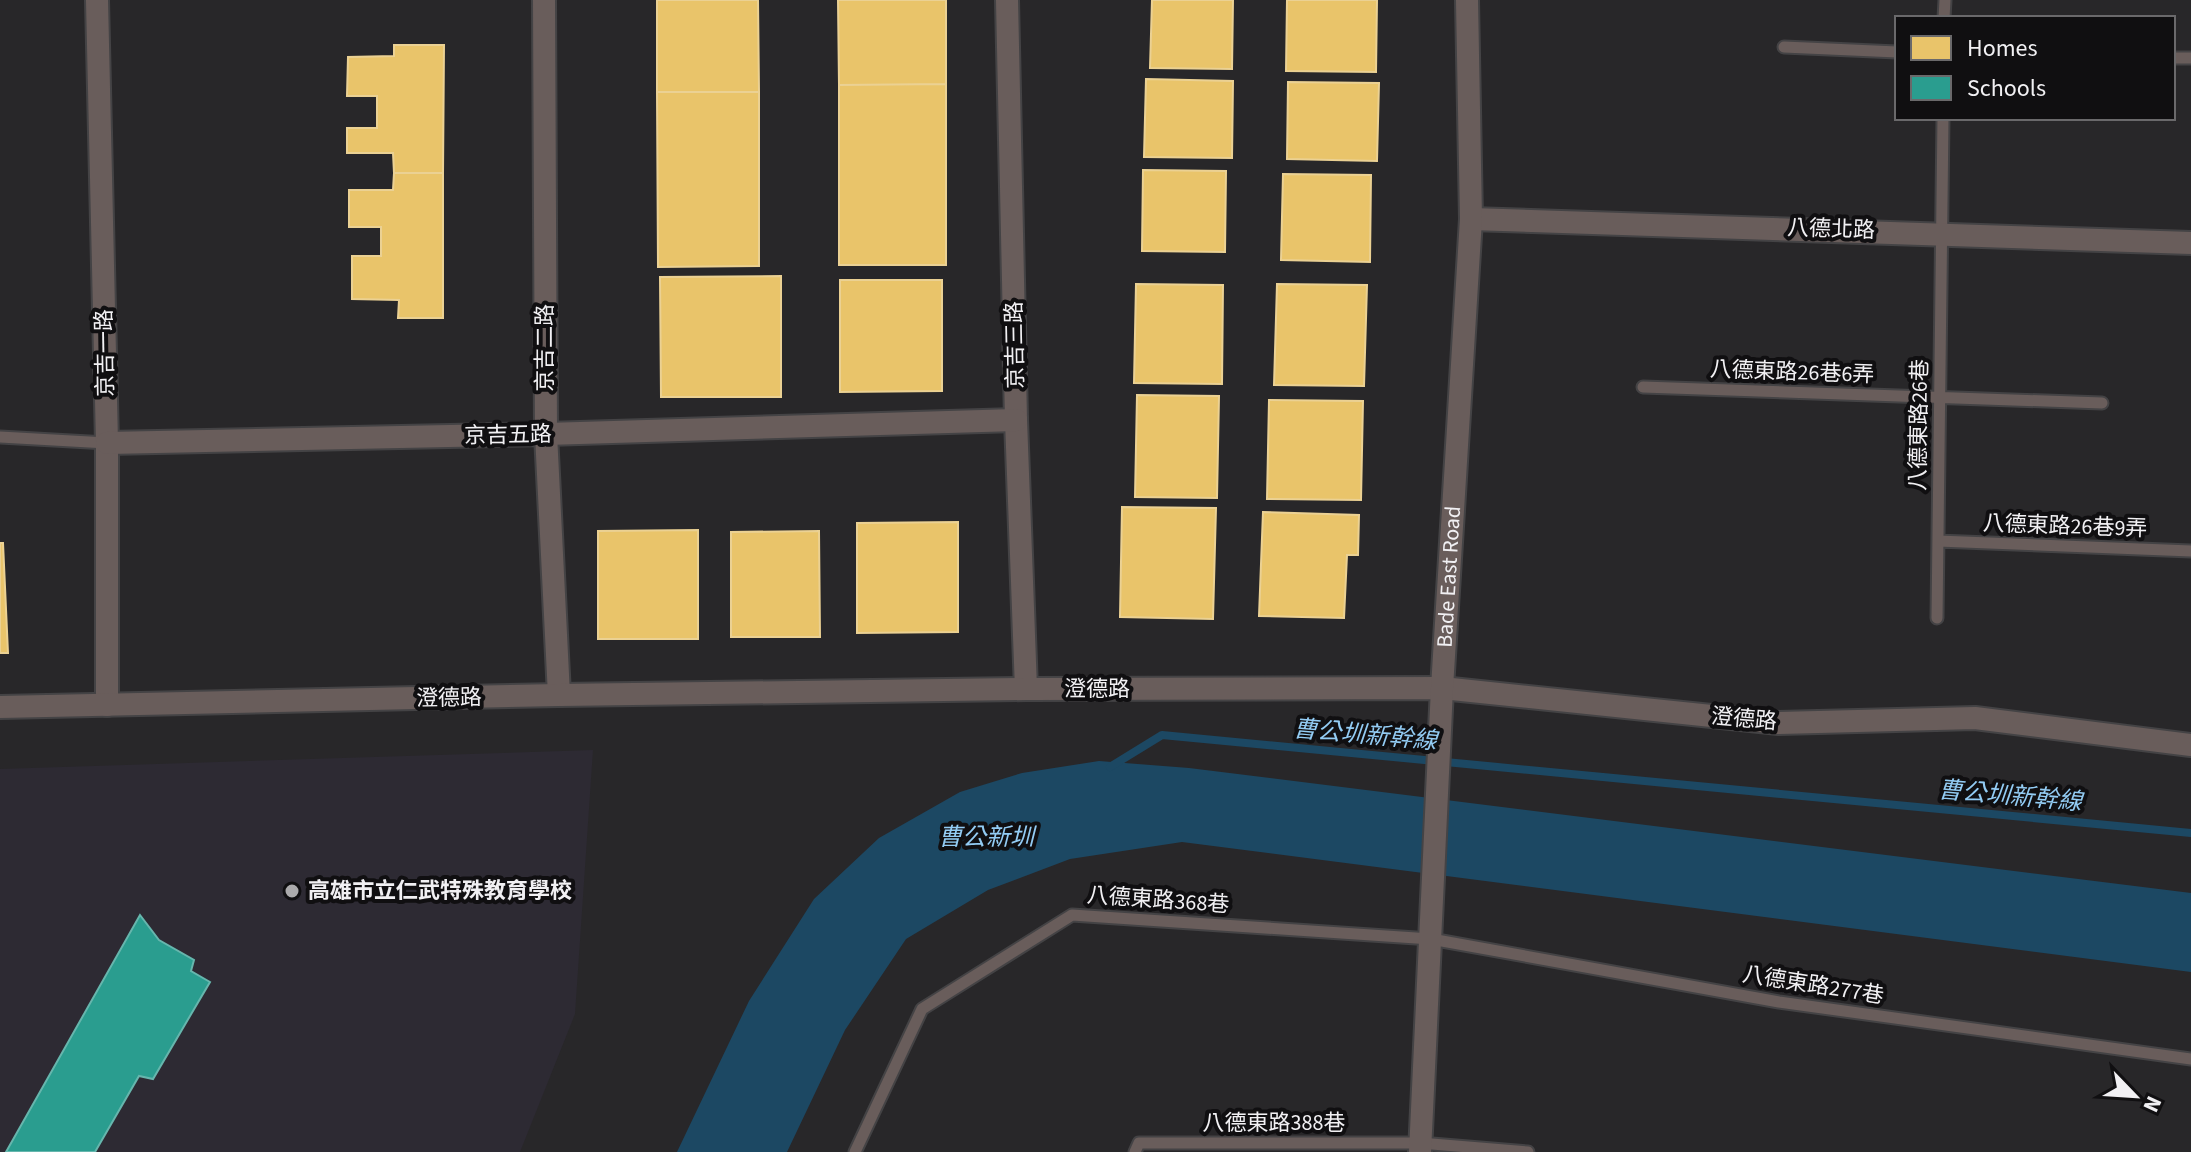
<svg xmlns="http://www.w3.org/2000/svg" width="2191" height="1152" viewBox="0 0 2191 1152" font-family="'Source Sans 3','Noto Sans TC',sans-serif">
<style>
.built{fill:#2d2a33}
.water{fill:#1c4863}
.homes{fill:#e9c46a;stroke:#ebd193;stroke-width:2}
.schools{fill:#2a9d8f;stroke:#66b6ad;stroke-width:2}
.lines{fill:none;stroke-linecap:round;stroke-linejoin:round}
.stream{stroke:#1c4863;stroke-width:8}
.lane-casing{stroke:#444345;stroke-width:15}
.street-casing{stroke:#444345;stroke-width:26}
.lane{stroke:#695d5b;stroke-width:11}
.street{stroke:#695d5b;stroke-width:22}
.poi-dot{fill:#abaaac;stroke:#100f11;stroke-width:3}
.labels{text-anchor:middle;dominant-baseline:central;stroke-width:8;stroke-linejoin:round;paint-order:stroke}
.street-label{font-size:22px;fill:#f1f0f3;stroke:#100f11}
.poi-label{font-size:22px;font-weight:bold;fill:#f1f0f3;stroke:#100f11;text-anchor:start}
.water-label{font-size:24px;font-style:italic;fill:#93ccf4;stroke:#100f11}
</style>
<rect width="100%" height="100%" fill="#282729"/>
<!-- built -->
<path class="built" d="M593 750 575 1014 520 1152H0V769Z"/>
<!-- water -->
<path class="water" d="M1099 761 1189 768 2191 893V972L1182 842 1070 859 988 890 906 939 845 1030 787 1152H677L749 1001 814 899 879 838 960 792 1022 773Z"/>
<!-- homes -->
<path class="homes" d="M657 0H758L759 92H657Z
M838 0H946V84L839 85Z
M1152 0H1233L1232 69 1150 68Z
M1287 0H1377L1376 72 1286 71Z
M394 45H444L443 173H394L393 153H347V128H377V96H347L348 57 394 56Z
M1146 79 1233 81 1232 158 1144 157Z
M1288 82 1379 83 1377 161 1287 159Z
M946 84V265H839V85Z
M657 92H759V266L658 267Z
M1143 170 1226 171 1225 252 1142 251Z
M394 173H443V318H398L399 300 352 299V256H381V227H349V190H393Z
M1283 174 1371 175 1370 262 1281 260Z
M781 276V397H661L660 277Z
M840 280H942V391L840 392Z
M1136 284 1223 285 1222 384 1134 383Z
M1277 284 1367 285 1364 386 1274 385Z
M1137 395 1219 396 1217 498 1135 497Z
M1269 400 1363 401 1361 500 1267 499Z
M1122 507 1216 508 1213 619 1120 617Z
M1263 512 1359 515 1358 555H1347L1344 618 1259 616Z
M958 522V632L857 633V523Z
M698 530V639H598V531Z
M819 531 820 637H731V532Z
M0 543H3L8 653H0Z"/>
<!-- schools -->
<path class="schools" d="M140 915 159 940 194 960 191 971 210 982 153 1079 139 1076 95 1152H6Z"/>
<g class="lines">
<!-- stream -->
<path class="stream" d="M1110 767 1162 735 2191 833"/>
<!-- lane casing -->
<g class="lane-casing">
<path id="lane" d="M1944 18 1945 0
M1784 47 1897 52
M2173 58H2191
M1643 387 2102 403
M0 437 107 443
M1938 541 2191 551
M1937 618 1943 118
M855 1152 922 1009 1072 915 1431 939 1779 1002 2191 1059
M1135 1152 1139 1143H1420L1528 1152"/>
</g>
<!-- street casing -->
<g class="street-casing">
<g id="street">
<path d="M97 0 107 443V705"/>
<path d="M544 0 546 434 559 695"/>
<path d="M1007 0 1016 420 1026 689"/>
<path d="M1471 219 2191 243"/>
<path d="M107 443 546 434 1016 420"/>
<path d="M0 707 559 695 1026 689 1442 688 1779 723 1975 718 2191 745"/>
<path id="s1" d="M1420 1152 1442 688 1471 219 1467 0"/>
</g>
</g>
<!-- lane -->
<use href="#lane" class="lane"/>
<!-- street -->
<use href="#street" class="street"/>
</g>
<!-- markers -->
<circle class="poi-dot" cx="292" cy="891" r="8"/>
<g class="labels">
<!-- street labels -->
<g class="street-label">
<text transform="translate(1831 229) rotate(2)">八德北路</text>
<text transform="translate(1015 345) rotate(-91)">京吉三路</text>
<text transform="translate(545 348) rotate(-90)">京吉二路</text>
<text transform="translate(105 353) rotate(-91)">京吉一路</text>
<text transform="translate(1792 372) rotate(2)">八德東路26巷6弄</text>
<text transform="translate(1919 425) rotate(-89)">八德東路26巷</text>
<text transform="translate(508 435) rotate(-1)">京吉五路</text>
<text transform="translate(2065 526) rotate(2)">八德東路26巷9弄</text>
<text stroke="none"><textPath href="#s1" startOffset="576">Bade East Road</textPath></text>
<text x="1097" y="689">澄德路</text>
<text transform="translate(449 698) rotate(-1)">澄德路</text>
<text transform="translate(1744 719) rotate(5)">澄德路</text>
<text transform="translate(1158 900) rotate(4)">八德東路368巷</text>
<text transform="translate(1813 985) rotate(9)">八德東路277巷</text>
<text x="1274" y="1123">八德東路388巷</text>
</g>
<!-- poi labels -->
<g class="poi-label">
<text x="308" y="891">高雄市立仁武特殊教育學校</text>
</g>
<!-- water labels -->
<g class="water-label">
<text transform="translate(1365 735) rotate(5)">曹公圳新幹線</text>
<text transform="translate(2010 796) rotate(5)">曹公圳新幹線</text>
<text x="986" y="837">曹公新圳</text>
</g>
</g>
<!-- legend -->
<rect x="1895" y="16" width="280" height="104" fill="#100f11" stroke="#6a696b" stroke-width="2"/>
<rect x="1911" y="36" width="40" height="24" fill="#e9c46a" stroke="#6a696b" stroke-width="2"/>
<text x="1967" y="56" font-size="24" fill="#f1f0f3">Homes</text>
<rect x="1911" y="76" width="40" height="24" fill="#2a9d8f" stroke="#6a696b" stroke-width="2"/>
<text x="1967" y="96" font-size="24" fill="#f1f0f3">Schools</text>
<!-- north arrow -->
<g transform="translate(2135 1096) rotate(115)" stroke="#100f11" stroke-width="6" paint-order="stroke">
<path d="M0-6L14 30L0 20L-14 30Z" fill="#f1f0f3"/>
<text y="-12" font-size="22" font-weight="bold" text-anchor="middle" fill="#f1f0f3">N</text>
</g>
</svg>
